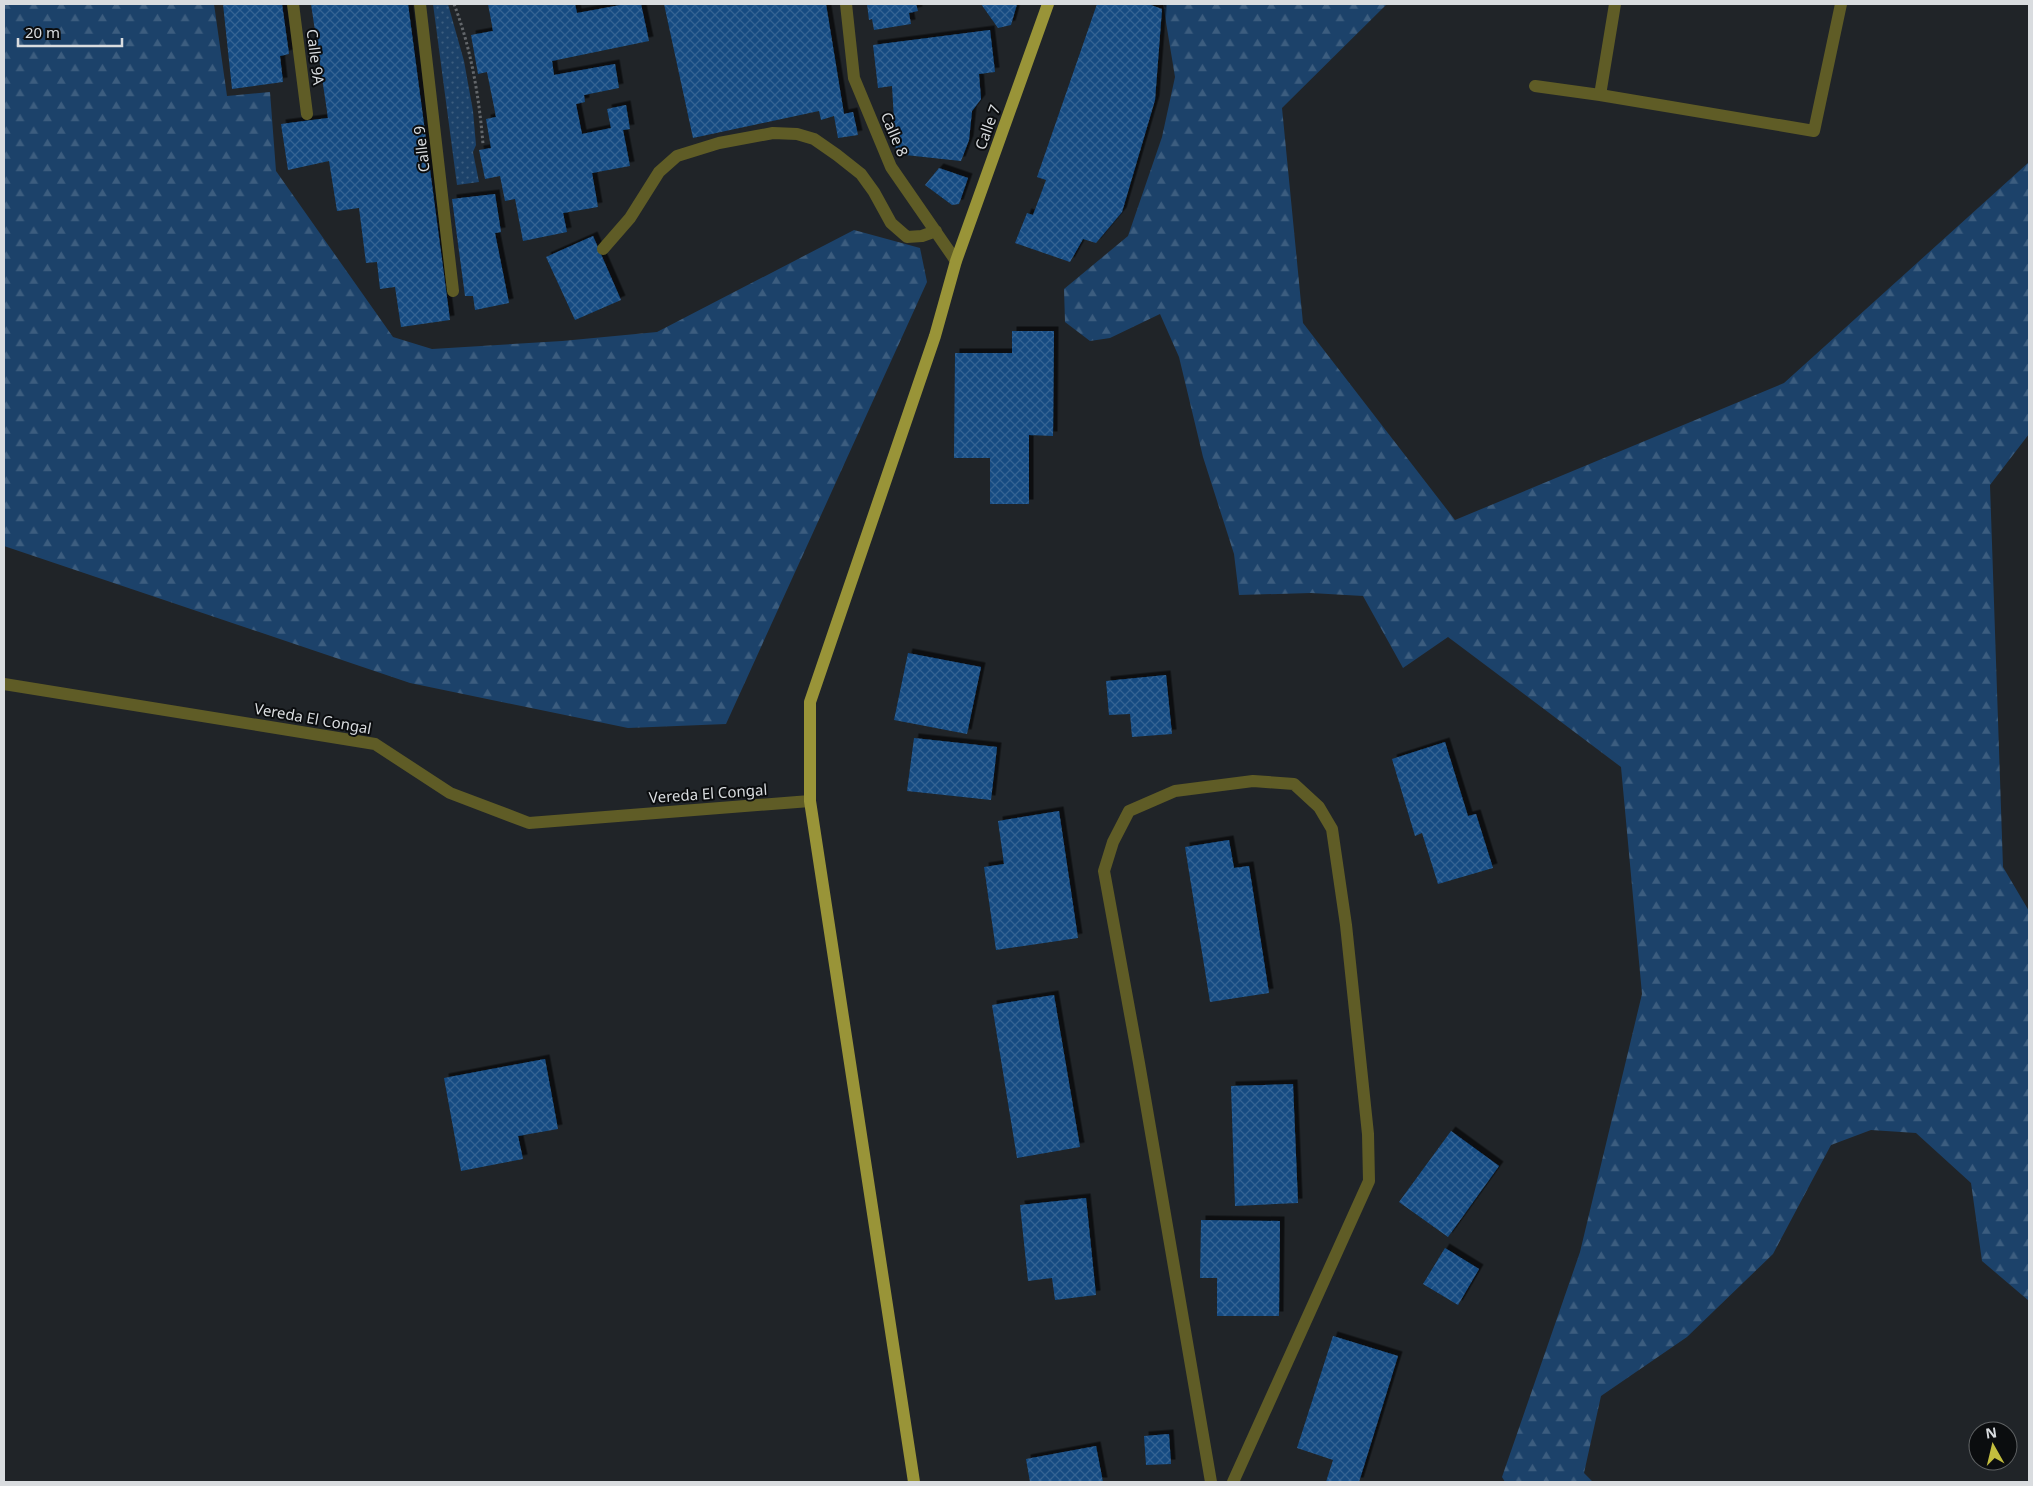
<svg xmlns="http://www.w3.org/2000/svg" width="2033" height="1486" viewBox="0 0 2033 1486" font-family="'Noto Sans',sans-serif">
<style>
.grass{fill:url(#grass-dots)}
.forest{fill:url(#forest-firs)}
.building{fill:url(#building-cross-hatch);filter:url(#shadow)}
.lines{fill:none;stroke-linecap:round;stroke-linejoin:round}
.path{stroke:#63676b;stroke-width:3;stroke-dasharray:2.5 2.5;stroke-linecap:butt}
.minor{stroke:#5f5c26;stroke-width:12}
.major{stroke:#999438;stroke-width:12}
.labels{text-anchor:middle;dominant-baseline:central;stroke-width:4;stroke-linejoin:round;paint-order:stroke}
.street-label{font-size:15px;fill:#d9dcdf;stroke:#0b0d0f}
</style>
<defs>
<pattern id="grass-dots" width="8" height="8" patternUnits="userSpaceOnUse" patternTransform="scale(1.25)"><rect width="8" height="8" fill="#1c426a"/><path d="M2 2h.1M6 6h.1" fill="none" stroke="#3c5d7f" stroke-width="1.8" stroke-linecap="round"/></pattern>
<pattern id="forest-firs" width="22" height="20" patternUnits="userSpaceOnUse" patternTransform="scale(1.25)"><rect width="22" height="20" fill="#1c426a"/><path d="M5 1l3.5 6h-7zM16 11l3.5 6h-7z" fill="#3c5d7f"/></pattern>
<pattern id="building-cross-hatch" width="8" height="8" patternUnits="userSpaceOnUse" patternTransform="scale(1.25)"><rect width="8" height="8" fill="#154b82"/><path d="M0 0l8 8M0 8l8-8" fill="none" stroke="#366493"/></pattern>
<filter id="shadow"><feDropShadow dx="4.5" dy="-4.5" stdDeviation="0" flood-color="#0009"/></filter>
</defs>
<rect width="100%" height="100%" fill="#202428"/>
<!-- grass -->
<path class="grass" d="M433 4H448L464 61 473 111 476 145 473 152 479 182 457 185Z"/>
<!-- forest -->
<path class="forest" d="M4 4H214L227 96 270 92 276 171 393 337 432 349 562 341 657 332 854 230 920 248 927 282 726 724 628 728 410 683 4 546Z
M1163 4H1387L1282 108 1303 323 1455 520 1784 383 2029 162V434L1990 485 2003 867 2029 911V1301L1982 1261 1971 1183 1916 1133 1871 1130 1831 1145 1773 1254 1687 1337 1601 1396 1584 1473 1593 1482H1505L1502 1477 1580 1252 1642 994 1621 767 1448 637 1403 668 1363 596 1311 593 1239 595 1234 554 1203 457 1179 357 1160 314 1110 338 1090 341 1065 322 1064 289 1128 236 1162 137 1175 77Z"/>
<!-- building -->
<path class="building" d="M223 4H282L289 54 280 56 283 82 232 89Z
M311 4H408L450 320 401 327 395 287 380 289 377 262 366 263 359 208 337 211 329 161 288 170 281 124 328 118Z
M488 4H575L577 13 626 4H641L649 41 552 61 554 75 615 64 619 88 584 95 585 102 576 104 582 134 611 128 607 109 626 105 630 129 623 130 630 166 592 173 598 207 563 213 567 232 523 241 515 199 505 201 500 176 485 179 479 150 491 148 486 119 496 117 487 72 478 74 471 35 493 31Z
M664 4H826L844 114 853 112 858 135 838 138 834 116 821 120 819 111 693 138Z
M867 4H916L918 11 909 13 911 24 874 30 872 19 869 20Z
M981 4H1017L1011 25 998 28Z
M1097 4H1148L1162 9 1155 100 1122 212 1096 243 1083 239 1070 262 1015 243 1027 213 1033 215 1046 180 1037 177Z
M990 30 995 72 979 74 981 99 972 111 969 140 961 161 896 154 892 86 878 88 873 45Z
M939 168 968 178 959 204 952 205 925 185Z
M495 194 501 232 495 233 509 303 475 310 473 296H465L452 199Z
M593 236 621 300 575 320 546 257Z
M1012 331H1054L1053 436 1029 435V504H990V458H954L955 353H1012Z
M908 653 981 667 967 734 894 720Z
M1166 675 1172 734 1132 737 1130 714 1109 715 1106 681Z
M914 738 997 747 991 800 907 791Z
M1445 742 1468 816 1476 814 1493 868 1438 884 1422 833 1415 836 1392 759Z
M1059 811 1078 938 996 950 984 867 1004 864 998 821Z
M1229 840 1234 868 1249 866 1269 993 1210 1002 1185 847Z
M1054 995 1080 1147 1017 1158 992 1005Z
M545 1059 558 1129 518 1136 523 1159 461 1171 444 1078Z
M1293 1084 1298 1203 1235 1206 1231 1086Z
M1451 1131 1499 1166 1448 1237 1399 1202Z
M1086 1198 1096 1295 1055 1300 1052 1278 1028 1281 1020 1205Z
M1201 1220 1280 1221 1279 1316H1217V1278H1200Z
M1445 1248 1479 1269 1458 1305 1423 1284Z
M1333 1336 1398 1356 1359 1482H1326L1333 1460 1297 1448Z
M1169 1434 1171 1464 1146 1465 1144 1436Z
M1096 1446 1103 1482H1030L1026 1459Z"/>
<g class="lines">
<!-- path -->
<path class="path" d="M454 4C471 48 479 96 483 144"/>
<!-- minor -->
<path class="minor" d="M293 4 307 114
M420 4 453 291
M846 4 854 78 891 167 956 261
M1535 86 1600 95 1814 131 1841 4
M1600 95 1615 4
M603 249 630 218 659 172 677 156 719 143 773 133 797 134 814 139 837 155 861 174 874 192 891 223 907 237 922 236 936 231
M4 684 375 744 450 793 529 823 810 801
M1211 1482 1139 1063 1104 871 1113 842 1129 811 1175 791 1253 781 1294 784 1319 807 1332 829 1346 925 1368 1134 1369 1181 1233 1482"/>
<!-- major -->
<path class="major" d="M914 1482 810 801V702L935 336 956 261 1048 4"/>
</g>
<g class="labels">
<!-- street labels -->
<g class="street-label">
<text transform="translate(316 57) rotate(83)">Calle 9A</text>
<text transform="translate(987 127) rotate(-70)">Calle 7</text>
<text transform="translate(895 134) rotate(67)">Calle 8</text>
<text transform="translate(421 149) rotate(-97)">Calle 9</text>
<text transform="translate(313 718) rotate(10)">Vereda El Congal</text>
<text transform="translate(708 793) rotate(-4)">Vereda El Congal</text>
</g>
</g>
<!-- border -->
<rect width="2033" height="1486" fill="none" stroke="#d9dcdf" stroke-width="10"/>
<!-- north arrow -->
<g transform="translate(1993 1446) rotate(352)"><circle r="24" fill="#0b0d0f" stroke="#5d6062"/>
<path d="M0-4L9 19L0 12L-9 19Z" fill="#c3bd3e"/>
<text y="-8" font-size="14" font-weight="bold" text-anchor="middle" fill="#d9dcdf">N</text>
</g>
<!-- scale -->
<path d="M18 38v8h104v-8" fill="none" stroke="#d9dcdf" stroke-width="2.5"/>
<text x="25" y="38" font-size="15" fill="#d9dcdf" stroke="#0b0d0f" stroke-width="4" paint-order="stroke">20 m</text>
</svg>
